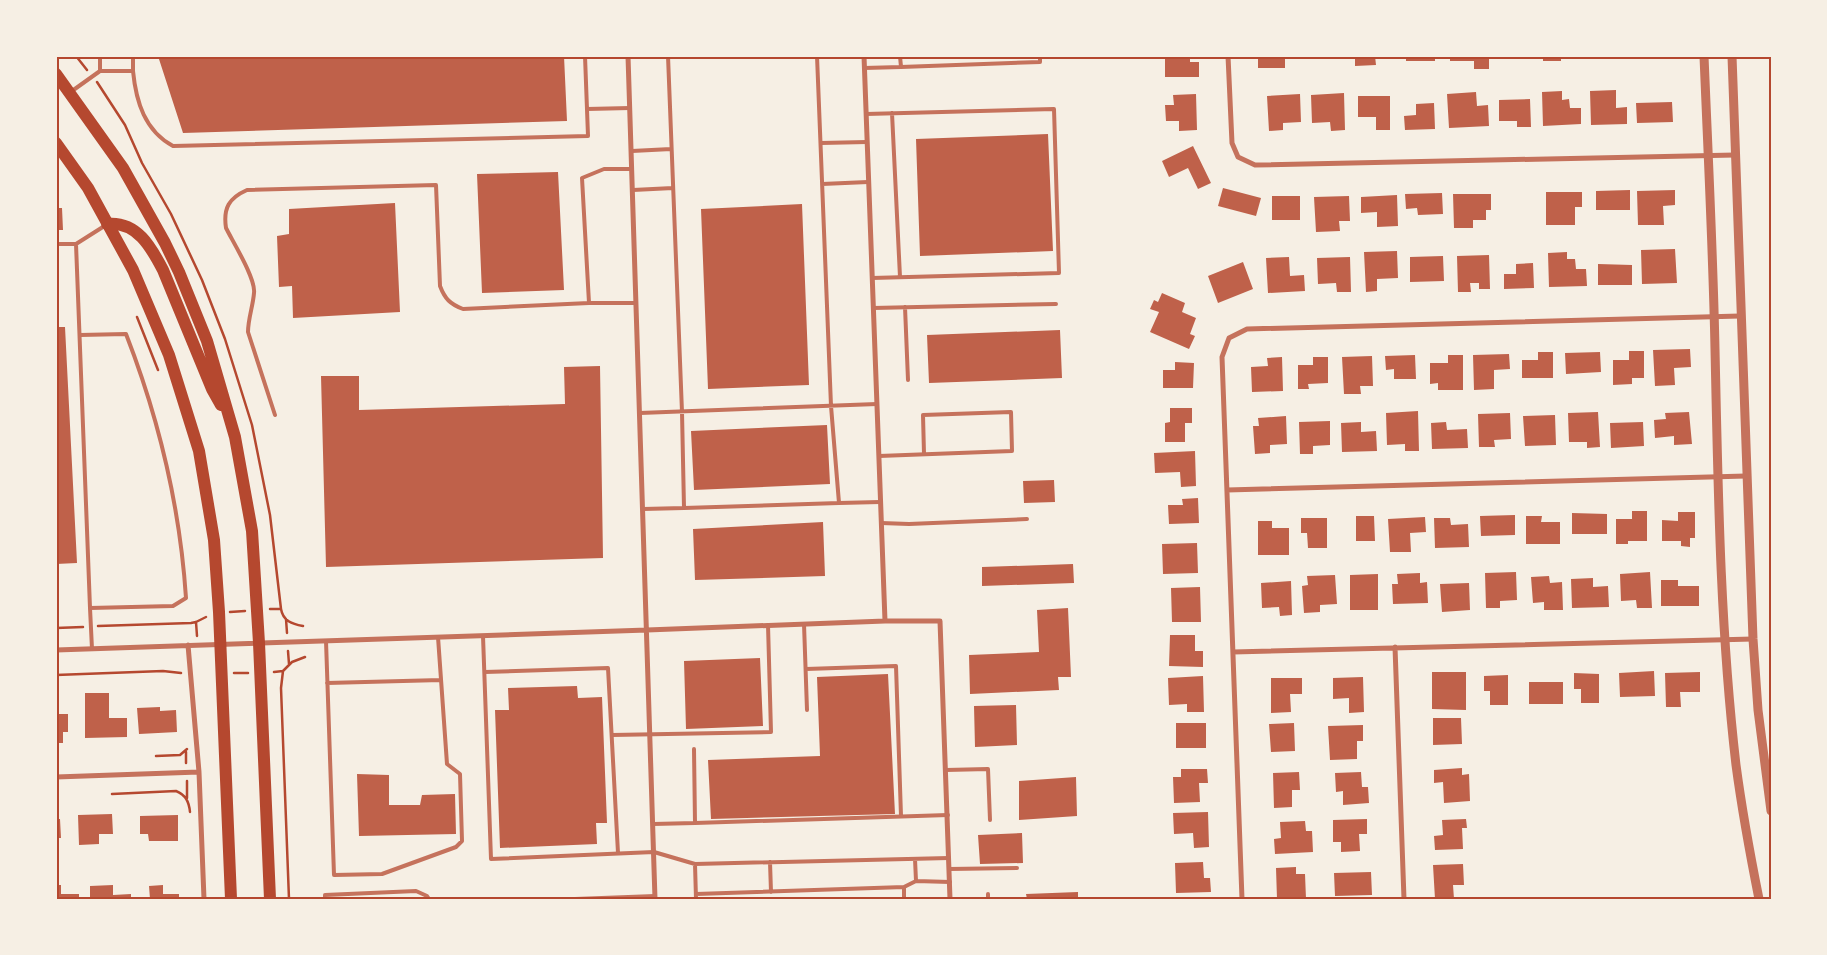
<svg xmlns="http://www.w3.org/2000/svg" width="1827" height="955" viewBox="0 0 1827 955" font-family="Cabin,sans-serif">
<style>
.building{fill:#bf614a}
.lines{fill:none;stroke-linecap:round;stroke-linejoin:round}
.path{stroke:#b5482f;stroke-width:2.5}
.service{stroke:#c5725c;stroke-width:4}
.minor{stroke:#c5725c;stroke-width:5}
.tertiary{stroke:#c5725c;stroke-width:9}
.trunk{stroke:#b5482f;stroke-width:12}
.neatline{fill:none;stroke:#b5482f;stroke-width:2}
</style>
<rect width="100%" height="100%" fill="#f6efe4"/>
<!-- building -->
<path class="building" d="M158 56H564L567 121 183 133Z
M1165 56H1190V62H1199V77H1165Z
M1258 56H1290V58H1285V68H1258Z
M1355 56H1375L1376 65 1355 66Z
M1406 56H1435V61H1406Z
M1450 56H1489V69H1474V61H1450Z
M1498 56H1513V59H1498Z
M1543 56H1561V61H1543Z
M1592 56H1623V58H1592Z
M1636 56H1664V58L1636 59Z
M1616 90V108L1627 107V124L1591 125 1590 91Z
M1562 91V100L1569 99 1570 108H1581V124L1543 126 1542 92Z
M1476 92 1477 106 1488 105 1489 126 1449 128 1447 94Z
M1344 93 1345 130 1331 131 1330 122 1312 123 1311 95Z
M1196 94 1197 130 1179 131V121H1166L1165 105H1174L1173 95Z
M1300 94 1301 122 1283 123V130L1269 131 1267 96Z
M1358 96H1390V130H1376V117H1358Z
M1530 99 1531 127H1517V121H1499V100Z
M1672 102 1673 122 1637 123 1636 103Z
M1434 103 1435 129 1405 130 1404 116 1416 115V104Z
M1048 134 1053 251 920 256 916 139Z
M1193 146 1211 183 1198 189 1188 168 1169 177 1162 161Z
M558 172 564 290 482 293 477 174Z
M1223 188 1261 198 1256 216 1218 206Z
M1630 190V210H1596V191Z
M1675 190V205L1663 206 1664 225H1638L1637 191Z
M1546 192H1582V207H1575V225H1546Z
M1442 193 1443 214 1418 215 1417 208 1406 209 1405 194Z
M1453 194H1491V210H1486V220H1473V228H1454Z
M1397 195 1398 226 1377 227V212L1361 213V197Z
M1272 196H1300V220H1272Z
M1349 196 1350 221H1339L1340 231 1316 232 1314 197Z
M395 203 400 312 293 318 292 286 279 287 277 236 289 234V209Z
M802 204 809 385 708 389 701 209Z
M56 208H62L63 230H56Z
M1675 249 1677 283 1642 284 1641 250Z
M1397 251 1398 278 1377 279V291L1366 292 1364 252Z
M1567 252V259H1575L1576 269H1586L1587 286 1549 287 1548 253Z
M1489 255 1490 289H1479V283H1470L1471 292H1458L1457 256Z
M1443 256 1444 281 1410 282V257Z
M1289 257 1290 276 1304 275 1305 291 1268 293 1266 258Z
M1350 257 1351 292H1337L1336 283 1318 284 1317 258Z
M1243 262 1253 289 1218 303 1208 276Z
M1533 263 1534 288 1504 289V274H1516V264Z
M1598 264 1632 265V285H1598Z
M1162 293 1185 303 1182 312 1196 318 1190 334 1195 336 1189 349 1150 332 1159 312 1150 309 1154 300 1158 302Z
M56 327H65L77 563 56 564Z
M1060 330 1062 378 929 383 927 335Z
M1690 349 1691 367 1674 368 1675 385 1655 386 1653 350Z
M1629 351H1644V378H1632V384L1613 385V360H1629Z
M1538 352H1553V378H1522V360H1538Z
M1600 352 1601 372 1566 374 1565 353Z
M1509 354 1510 369 1494 370V389L1474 390 1473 355Z
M1415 355 1416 379H1394V369L1386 370 1385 356Z
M1448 355H1463V390H1438V383L1430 384V363H1448Z
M1372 356 1373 386H1360L1361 394H1344L1342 357Z
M1282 357 1283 391 1252 392 1251 367 1268 366 1267 358Z
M1313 357H1328V383L1308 384 1309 389H1298V365H1313Z
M1175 362 1194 363 1193 388H1163V370H1175Z
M600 366 603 558 326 567 321 376H359V410L565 404 564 367Z
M1170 408H1192V423H1185V442H1165V423L1170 422Z
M1418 411 1419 451H1405V444L1387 445 1386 413Z
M1598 412 1600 447 1587 448V442H1569L1568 413Z
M1689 412 1692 444 1674 445V436L1655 438 1654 420 1666 419 1665 413Z
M1510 413 1511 439 1494 440 1495 447H1479L1478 414Z
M1555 415 1556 445 1525 446 1523 416Z
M1286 416 1287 444 1270 445V453L1255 454 1253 426H1259L1258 418Z
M1330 421V445L1313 446V454H1300L1299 422Z
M1361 422V432L1376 431 1377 451 1342 452 1341 423Z
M1446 422 1447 430 1467 429 1468 448 1432 449 1431 423Z
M1643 422 1644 446 1611 448 1610 423Z
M827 425 830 484 694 490 691 431Z
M1195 451 1196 486 1181 487 1180 472 1155 473 1154 453Z
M1054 480 1055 502 1024 503 1023 481Z
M1198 498 1199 523 1169 524 1168 505H1183L1182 499Z
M1632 511H1647V541H1628V544H1616V519H1632Z
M1678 512H1695V538H1690V547L1681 546V541H1662V520L1678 521Z
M1572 513 1607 514V534H1572Z
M1515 515V535L1481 536 1480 516Z
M1356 516H1374L1375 541H1356Z
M1526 516H1542L1541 522H1560V544H1526Z
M1425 517 1426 532 1410 533 1411 552H1390L1388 519Z
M1301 518H1327V548H1308L1307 533H1301Z
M1434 518H1450L1451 525 1468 524 1469 547 1435 548Z
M1258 521H1272V528H1289V555H1258Z
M823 522 825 576 695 580 693 529Z
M1197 543 1198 573 1163 574 1162 544Z
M1073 564 1074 583 982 586V567Z
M1516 572 1517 600 1500 601V608H1486L1485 573Z
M1650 572 1652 608H1637L1636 600 1621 601 1620 574Z
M1420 573V583L1427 582 1428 603 1393 604 1392 584H1398L1397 574Z
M1378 574V610H1350V575Z
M1335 575 1337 604 1320 605V612L1304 613 1302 586 1308 585 1307 576Z
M1549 576 1550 583 1562 582 1563 610H1544V602L1533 603 1531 577Z
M1593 578V587L1608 586 1609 607 1572 608 1571 579Z
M1661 580H1678V586H1699V606H1661Z
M1291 581 1292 615 1280 616 1279 607 1262 608 1261 583Z
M1469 583 1470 610 1442 612 1440 584Z
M1200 587 1201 622H1172L1171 588Z
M1068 608 1071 677H1058L1059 690 970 694 969 655 1039 652 1037 610Z
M1170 635H1195V651H1203V667L1169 666Z
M760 658 763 726 686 729 684 661Z
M1654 671 1655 696 1620 697 1619 673Z
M1432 672H1466V710L1432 709Z
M1700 672V692H1680L1681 707H1666L1665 673Z
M1574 673 1599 674V703H1581V689H1574Z
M888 674 895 814 711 819 708 760 820 756 817 677Z
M1508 675V705H1490V691H1484V676Z
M1203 676 1204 712H1187V704L1169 705 1168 678Z
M1363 677 1364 712 1349 713V698L1333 699V678Z
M1271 678H1302V694H1290L1291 712 1271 713Z
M1529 682H1563V704H1529Z
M577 686 578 698 602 697 607 823H596L597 844 500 848 495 710H509L508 688Z
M85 693H109V718H127V737L85 738Z
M1016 705 1017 745 975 747 974 706Z
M160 707V711L176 710 177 732 139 734 137 708Z
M56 714H68V732H63V743H56Z
M1433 718H1461L1462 744 1433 745Z
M1176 723H1206V748H1176Z
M1294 723 1295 751 1271 752 1269 724Z
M1363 725V741H1357V759L1330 760 1328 726Z
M1462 768V775L1469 774 1470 801 1444 803 1443 782 1434 783V770Z
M1181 769H1207L1208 783H1199L1200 802 1174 803 1173 777H1181Z
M1299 772 1300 790H1292V807L1274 808 1273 773Z
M1361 772 1362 787H1368L1369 803 1343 805V791L1336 792 1335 773Z
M357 774 389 775V805H420L422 795 455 794 456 834 359 836Z
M1076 777 1077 816 1019 820V781Z
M1208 812 1209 847 1194 848 1193 833 1174 834 1173 813Z
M112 814 113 834H99V844L79 845 78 815Z
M178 815V841H149L148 834H140V816Z
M56 819H60L61 838H56Z
M1367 819V834H1359L1360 851 1341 852V842H1333V820Z
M1466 819 1467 828H1462L1463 849 1435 850 1434 836 1443 835 1442 820Z
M1305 821 1306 831H1312L1313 852 1275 854 1274 839 1281 838 1280 822Z
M1022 833 1023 863 980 864 978 835Z
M1203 862 1204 878H1210L1211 892 1176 893 1175 863Z
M1463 864 1464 885H1453L1454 899H1435L1433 865Z
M1296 867V874H1305L1306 899H1277L1276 868Z
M1371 872 1372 895 1335 896 1334 873Z
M56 885H61V894H79V899H56Z
M113 885V895L131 894V899H90V886Z
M163 885V894H179V899H150L149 886Z
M1078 892V899H1027L1026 894Z"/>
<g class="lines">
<!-- path -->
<path class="path" d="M76 56 87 70
M97 82 125 125 142 163 171 214 202 280 225 339 252 425 270 515 281 609H270
M137 317 158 370
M281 609C283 621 292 624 303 626
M230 612 245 611
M286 619 287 633
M196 622 197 636
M98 626 191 623 196 622 206 617
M56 628 83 627
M288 651 289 664
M283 671 281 688 289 899
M274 672 283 671 292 662 305 657
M234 673H248
M56 675 163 671 181 673
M186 752V763
M156 756 180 755 187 749
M187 781V798
M112 794 176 791C186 795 189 802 190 812"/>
<!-- service -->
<path class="service" d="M100 56V71
M133 56V71
M668 56 682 412 684 508 839 503 831 406 817 56
M900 56 901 67 1040 62V56
M864 68 901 67
M72 91 100 71H133C136 102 145 131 173 146L588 136 585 56
M587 109 630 108
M892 113 900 277
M866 114 1054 109 1059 273 872 278
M821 143 867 142
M632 151 671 149
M822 184 868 182
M633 190 673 188
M56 244H76L106 225
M76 244 90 608 173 606 186 598C180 507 159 419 126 334L80 335
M589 303H636
M905 307 908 380
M873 308 1056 304
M640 413 877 404
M275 415 248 332C248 319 253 306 254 293 256 279 233 242 226 228 223 208 229 198 247 190L436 185 440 286C445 299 450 304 463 309L589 303 582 178 604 169H632
M879 456 1012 451 1011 412 923 415 924 454
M839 503 880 502
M643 509 684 508
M881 523 909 524 1027 519
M90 608 92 649
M804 624 807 710
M483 636 491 859 654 852 695 864 949 858
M326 641 334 875 382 874 456 847 462 841 460 774 447 764 438 637
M806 669 896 666 901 816
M485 672 608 668 618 853
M327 683 441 680
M612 735 771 732 768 625
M694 749 695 823 948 815
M946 770 988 769 990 820
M653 824 695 823
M770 862 771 892
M695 864 696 899
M949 869 1017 868
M916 881 950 882
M904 887 916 881 915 859
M696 894 904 887V899
M988 894V899
M325 899V895L416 891 427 896 429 899
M575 899 655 896"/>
<!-- minor -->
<path class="minor" d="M628 56 655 899
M864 56 885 621
M1228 56 1232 143 1238 157 1255 165 1735 155
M1227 490 1746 476
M188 645 199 772 204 899
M1395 647 1404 899
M56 650 647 630 885 621H940L950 899
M1233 652 1753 639
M56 777 199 772
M1242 899 1222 357 1229 338 1247 329 1740 316"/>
<!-- tertiary -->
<path class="tertiary" d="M1704 56C1708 154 1713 251 1715 349 1718 487 1720 628 1736 765 1742 810 1750 854 1759 899
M1732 56 1753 639 1758 710 1771 811"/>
<!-- trunk -->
<path class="trunk" d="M56 74 123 168 165 243 179 272 207 341 235 437 252 531 259 643 270 899
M56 143 88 188 133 270 169 355 199 451 214 540 219 612 231 899
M107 224C137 221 151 247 163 270L212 389 221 405"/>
</g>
<!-- border -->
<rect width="1827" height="955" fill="none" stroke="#f6efe4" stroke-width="115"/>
<rect x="58" y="58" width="1712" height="840" class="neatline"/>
</svg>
